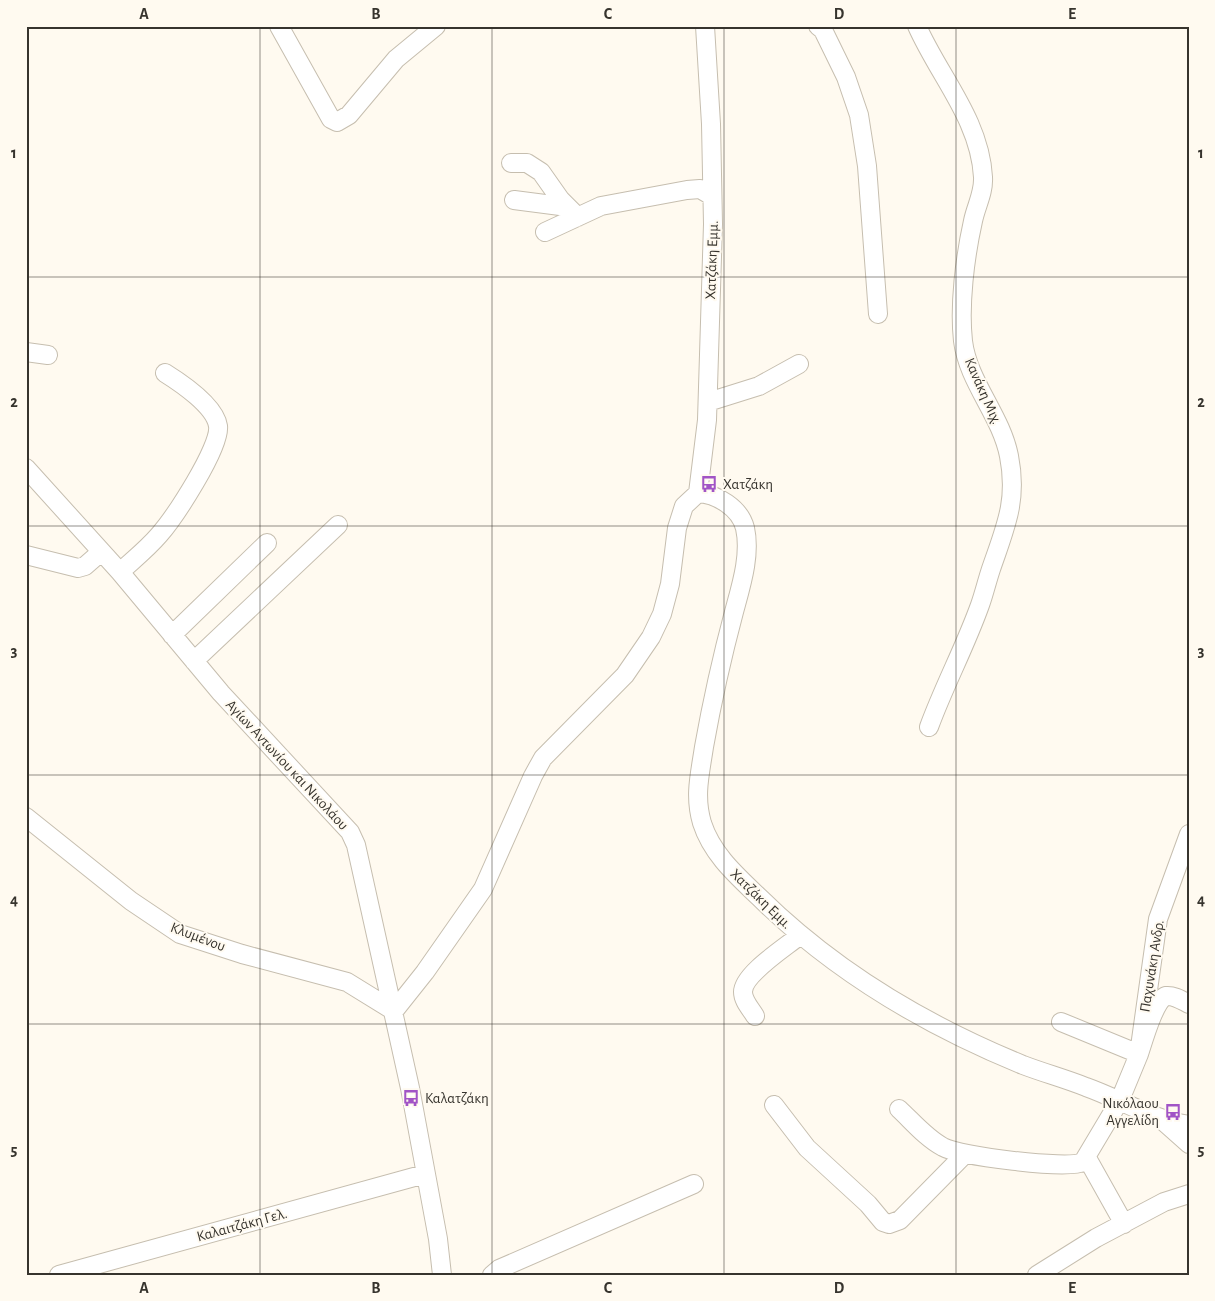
<svg xmlns="http://www.w3.org/2000/svg" width="1215" height="1301" viewBox="0 0 1215 1301" font-family="'Alegreya Sans',sans-serif">
<style>
.lines{fill:none;stroke-linecap:round;stroke-linejoin:round}
.minor-casing{stroke:#c6beaf;stroke-width:20}
.minor{stroke:#fff;stroke-width:18}
.grid{fill:none;stroke:#37342e;stroke-width:1;stroke-opacity:0.55}
.labels{text-anchor:middle;dominant-baseline:central;stroke-width:4;stroke-linejoin:round;paint-order:stroke}
.street-label{font-size:15px;fill:#37342e;stroke:#fffaf0}
.poi-label{font-size:15px;fill:#37342e;stroke:#fffaf0;text-anchor:start}
.neatline{fill:none;stroke:#37342e;stroke-width:2}
.grid-label{font-size:16px;text-anchor:middle;font-weight:bold;fill:#37342e}
</style>
<rect width="100%" height="100%" fill="#fffaf0"/>
<g class="lines">
<!-- minor casing -->
<g class="minor-casing">
<path id="minor" d="M279 26 331 119 337 122 349 115 396 59 436 26
M818 26 823 30 846 77 859 115 867 166 878 314
M917 26C939 76 980 120 983 177 984 193 976 206 973 221 965 257 959 305 963 341 968 382 1001 415 1009 456 1018 501 1005 528 991 569 987 581 984 594 980 605 965 647 944 686 929 727
M511 163H527L541 172 560 199 578 217
M514 200 568 207
M545 232 601 206 687 190 700 189 712 196
M26 352 48 355
M708 402 759 386 799 364
M26 468 120 572 221 693 350 832 356 845 410 1088 438 1239 442 1275
M698 493 707 420 713 224 711 124 705 26
M26 555 78 568 85 566 101 552
M120 572C133 560 147 549 159 535 174 518 221 447 218 426 215 406 181 383 165 373
M172 635 267 543
M194 661 338 525
M26 817 131 901 180 934 242 954 347 982 394 1011
M394 1011 425 972 483 889 533 776 543 758 625 675 651 637 662 614 670 584 677 528 684 506 698 493C717 494 740 508 745 528 751 555 741 586 734 612 722 657 712 702 704 747 700 774 694 796 702 823 712 854 736 875 759 897 835 972 925 1025 1023 1065 1044 1073 1066 1079 1086 1087 1120 1099 1153 1120 1189 1125
M755 1016C751 1009 743 1001 743 992 743 974 786 947 799 936
M1061 1022 1139 1054C1143 1042 1155 999 1166 996 1174 995 1183 1001 1189 1004
M774 1105 807 1148 868 1204 883 1222 889 1224 900 1220 965 1154
M899 1109C912 1121 926 1138 943 1147 959 1156 1068 1170 1083 1162L1120 1100 1139 1054 1158 919 1189 834
M1162 1120 1189 1144
M1087 1158 1124 1224
M59 1275 425 1174
M492 1275 499 1269 694 1184
M1037 1275 1096 1238 1164 1202 1189 1194"/>
</g>
<!-- minor -->
<use href="#minor" class="minor"/>
</g>
<!-- grid -->
<path class="grid" d="M260 26V1275M492 26V1275M724 26V1275M956 26V1275M26 277H1189M26 526H1189M26 775H1189M26 1024H1189"/>
<!-- icons -->
<defs>
<g id="bus-bare" transform="scale(1.35)"><path d="M-5-6H5V4H4V6H2V4H-2V6H-4V4H-5ZM-3.5-4V0h7V-4ZM-3.5 1.2v1.5H-2V1.2ZM2 1.2v1.5H3.5V1.2Z" fill="#a154c6" stroke="#fffaf0" stroke-width="2.5" paint-order="stroke"/></g>
</defs>
<g fill-rule="evenodd">
<use href="#bus-bare" x="709" y="484"/>
<use href="#bus-bare" x="411" y="1098"/>
<use href="#bus-bare" x="1173" y="1112"/>
</g>
<g class="labels">
<!-- street labels -->
<g class="street-label">
<text transform="translate(712 260) rotate(-88)">Χατζάκη Εμμ.</text>
<text transform="translate(983 391) rotate(66)">Κανάκη Μιχ.</text>
<text transform="translate(287 765) rotate(47)">Αγίων Αντωνίου και Νικολάου</text>
<text transform="translate(761 899) rotate(44)">Χατζάκη Εμμ.</text>
<text transform="translate(198 937) rotate(21)">Κλυμένου</text>
<text transform="translate(1152 966) rotate(-81)">Παχυνάκη Ανδρ.</text>
<text transform="translate(242 1225) rotate(-15)">Καλαιτζάκη Γελ.</text>
</g>
<!-- poi labels -->
<g class="poi-label">
<text x="723" y="484">Χατζάκη</text>
<text x="425" y="1098">Καλατζάκη</text>
<text x="1159" y="1103" text-anchor="end">Νικόλαου<tspan x="1159" dy="17">Αγγελίδη</tspan></text>
</g>
</g>
<!-- border -->
<rect width="1215" height="1301" fill="none" stroke="#fffaf0" stroke-width="55"/>
<rect x="28" y="28" width="1160" height="1246" class="neatline"/>
<g class="grid-label">
<text x="144" y="19">A</text>
<text x="376" y="19">B</text>
<text x="608" y="19">C</text>
<text x="839" y="19">D</text>
<text x="1072" y="19">E</text>
<text x="14" y="158">1</text>
<text x="1201" y="158">1</text>
<text x="14" y="407">2</text>
<text x="1201" y="407">2</text>
<text x="14" y="656">3</text>
<text x="1201" y="656">3</text>
<text x="14" y="905">4</text>
<text x="1201" y="905">4</text>
<text x="14" y="1155">5</text>
<text x="1201" y="1155">5</text>
<text x="144" y="1293">A</text>
<text x="376" y="1293">B</text>
<text x="608" y="1293">C</text>
<text x="839" y="1293">D</text>
<text x="1072" y="1293">E</text>
</g>
</svg>
